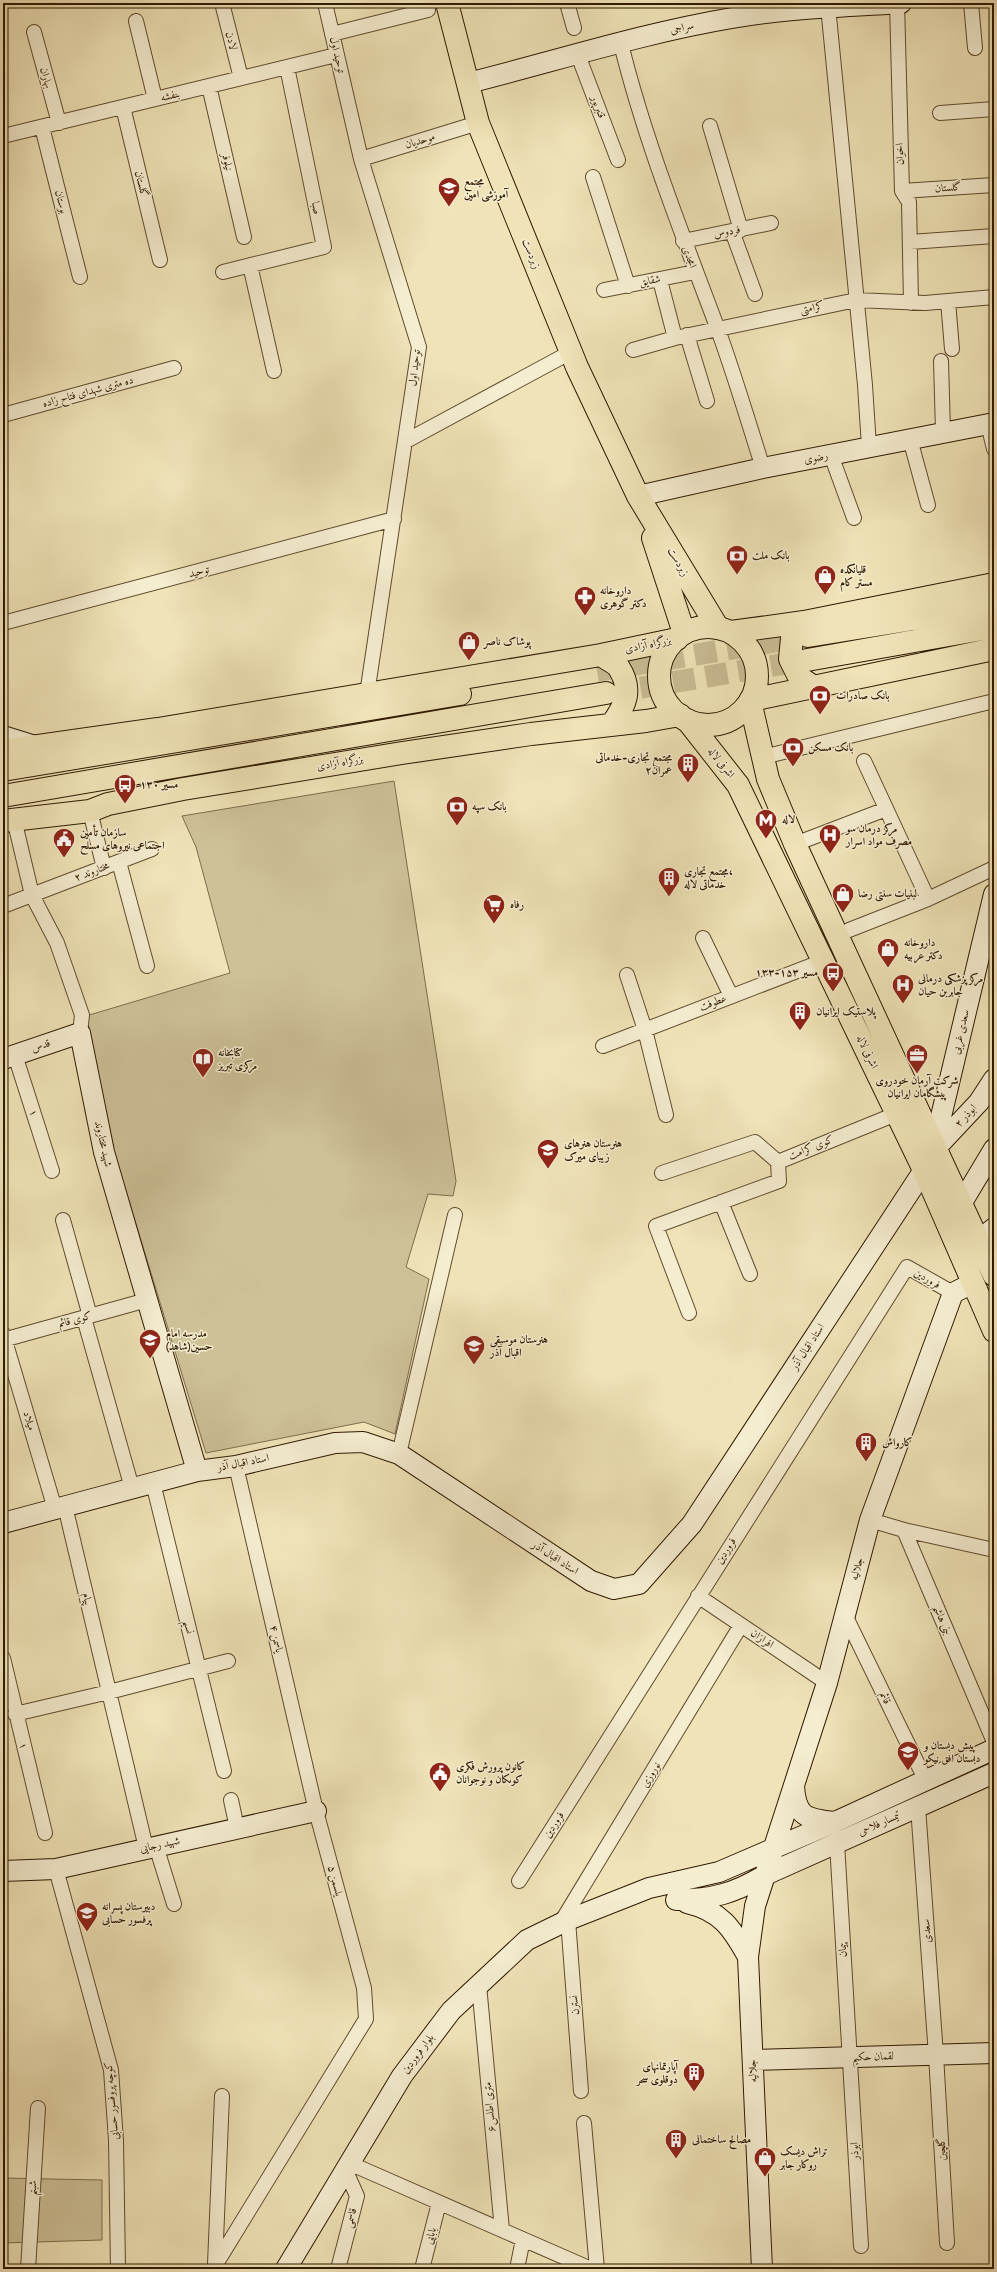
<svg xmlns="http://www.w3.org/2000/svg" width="997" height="2272" viewBox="0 0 997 2272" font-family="'IM FELL English',Amiri,serif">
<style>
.green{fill:#cec198;stroke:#7e6d4c}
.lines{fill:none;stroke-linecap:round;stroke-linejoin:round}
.highway-tunnel{stroke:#c9bb92;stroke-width:22;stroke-dasharray:22 11;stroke-linecap:butt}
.street-casing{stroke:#5f4c2e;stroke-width:16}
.secondary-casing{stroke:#2f1900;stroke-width:22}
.primary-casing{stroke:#2f1900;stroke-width:24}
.highway-casing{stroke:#2f1900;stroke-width:24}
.street{stroke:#f5edd0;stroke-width:14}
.secondary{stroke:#f5edd0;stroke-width:20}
.primary{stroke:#efe3b7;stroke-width:22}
.highway{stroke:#efe3b7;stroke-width:22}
.labels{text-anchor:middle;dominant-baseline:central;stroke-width:3;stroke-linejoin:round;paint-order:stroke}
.street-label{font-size:11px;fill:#2f1900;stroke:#f5edd0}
.poi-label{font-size:11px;font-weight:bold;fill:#2f1900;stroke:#f5edd0;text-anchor:start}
</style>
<rect width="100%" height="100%" fill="#efe3b7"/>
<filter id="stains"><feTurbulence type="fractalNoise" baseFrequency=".005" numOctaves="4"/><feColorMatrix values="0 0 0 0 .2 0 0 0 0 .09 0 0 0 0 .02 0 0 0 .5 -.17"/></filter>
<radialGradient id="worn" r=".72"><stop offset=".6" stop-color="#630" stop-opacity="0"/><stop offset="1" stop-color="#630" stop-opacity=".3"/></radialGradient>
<!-- green -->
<path class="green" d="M394 781 456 1181 453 1196 428 1194 406 1267 429 1279 395 1434 364 1422 206 1453 115 1155 86 1016 230 973 196 847 182 816Z
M3 2178 102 2180V2240L3 2243Z"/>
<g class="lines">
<!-- highway-tunnel -->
<path class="highway-tunnel" d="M597 671 808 636
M608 693 807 660"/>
<!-- street casing -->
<g class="street-casing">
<path id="street" d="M222 3 241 78
M325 3 361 159 419 347 367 694
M567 3 574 28
M897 3 902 191 909 202 911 303
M971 3 975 48
M828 6 865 385 869 447
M136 21 155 99
M34 32 59 123
M332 34 428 10
M621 44C645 141 682 233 717 327 734 373 748 421 763 468
M578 55 618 160
M209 86 244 237
M123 107 160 260
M940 113 994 109
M710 126 741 230
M42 127 80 277
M3 136 336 55
M361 159 478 123
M593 177 628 286
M902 191 994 185
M732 231 755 294
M683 241 771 223
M910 242 994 236
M250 265 274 371
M223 272 324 247 287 67
M660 280 675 338
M604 290 695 272
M948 301 952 349
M687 335 707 401
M633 350 675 338 856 300 925 303 994 297
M941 361 943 432
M3 415 174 368
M988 424 994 449
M910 439 928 505
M406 441 571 352
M831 455 854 518
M3 623 394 519
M763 757 994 701
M864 761 928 899
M90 811 104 868
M14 819 32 895 57 943 82 1015 80 1033
M795 844 881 811
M119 862 147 966
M3 906 152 849
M849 930 928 899 994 868
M703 938 731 996
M627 975 645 1030 666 1115
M603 1046 823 961
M15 1055 52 1171
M778 1162 896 1114
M662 1173 755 1142 778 1162
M721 1202 750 1274
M63 1220 90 1316
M689 1313 656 1226 779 1181 778 1162
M84 1318 132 1488
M3 1334 55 1509
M3 1340 147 1300
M399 1454 455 1215
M153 1483 224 1771
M65 1506 146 1848
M870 1520 904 1530 994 1742
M904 1530 994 1550
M698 1596 827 1683
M845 1615 926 1781
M3 1658 45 1833
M15 1714 109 1692 228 1661
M231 1800 237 1828
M918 1807 936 2055 947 2243
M837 1843 861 2246
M156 1846 174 1904
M56 1869 111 2070 116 2140 118 2269
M519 1881 907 1267 953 1293
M568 1920 581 2091
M560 1924 741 1625
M479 1985 502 2230
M584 2123 597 2269
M349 2163 591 2269
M215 2264 222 2096
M28 2269 38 2108
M213 2269 366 2019 364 1988 316 1811 236 1466
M338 2269 357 2196 345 2169
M422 2269 439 2203
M517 2269 523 2239"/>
</g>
<!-- secondary casing -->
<g class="secondary-casing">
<path id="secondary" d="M468 83C556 61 643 33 732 18 789 8 844 7 901 3
M638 496 763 468 994 423
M3 736 35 746
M3 1059 80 1033 104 1152 197 1471
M934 1146 994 894
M935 1149 979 1102 994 1079
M961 1204 994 1149
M978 1241 994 1228
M3 1523 197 1471 236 1466 335 1443 363 1442 399 1454 591 1581 614 1589 639 1584 692 1524 924 1170
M794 1786C796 1817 806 1819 835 1822
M3 1871 56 1869 316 1811
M676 1900C713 1899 733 1894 765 1875L994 1773
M687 1903C721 1911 732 1928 748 1957
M753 2060 994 2053
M286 2269 402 2076 451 2011 527 1940 568 1920 649 1888 719 1872 835 1822 994 1749
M762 2269 748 1957 755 1906 827 1683 870 1520 953 1293 973 1283"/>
</g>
<!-- primary casing -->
<g class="primary-casing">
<path id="primary" d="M447 3 478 123 577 367 638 496 718 628
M653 538 684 633
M750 701 768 779 795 844 994 1275
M687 720 738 785 924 1170 994 1331"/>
</g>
<!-- highway casing -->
<g class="highway-casing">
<path id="highway" d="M804 622 792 638 790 659 799 677 815 688
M659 676a49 49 0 1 1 98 0a49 49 0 1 1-98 0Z
M731 632 804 622 994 584
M808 636 994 606
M601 655C606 659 616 663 619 668 633 690 625 706 612 724
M807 660 994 627
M751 700 994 649
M3 751 158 729 601 655 677 639
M3 770 460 694
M3 796 606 693
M3 821 90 811 108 804 183 789 402 753 531 734 646 721 680 715"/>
</g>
<!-- street -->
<use href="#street" class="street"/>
<!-- secondary -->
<use href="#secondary" class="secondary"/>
<!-- primary -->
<use href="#primary" class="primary"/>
<!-- highway -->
<use href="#highway" class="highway"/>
</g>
<!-- icons -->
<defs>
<g id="school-pin" transform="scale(1.15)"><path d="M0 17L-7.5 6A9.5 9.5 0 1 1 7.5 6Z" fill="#8f2418" stroke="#f5edd0"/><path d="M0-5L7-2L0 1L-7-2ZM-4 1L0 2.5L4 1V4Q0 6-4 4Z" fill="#fff"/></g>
<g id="bank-pin" transform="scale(1.15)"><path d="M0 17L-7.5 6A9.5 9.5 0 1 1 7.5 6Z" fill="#8f2418" stroke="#f5edd0"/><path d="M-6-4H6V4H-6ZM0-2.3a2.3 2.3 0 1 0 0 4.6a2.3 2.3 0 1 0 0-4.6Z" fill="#fff"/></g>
<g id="shop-pin" transform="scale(1.15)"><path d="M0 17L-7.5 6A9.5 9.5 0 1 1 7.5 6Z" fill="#8f2418" stroke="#f5edd0"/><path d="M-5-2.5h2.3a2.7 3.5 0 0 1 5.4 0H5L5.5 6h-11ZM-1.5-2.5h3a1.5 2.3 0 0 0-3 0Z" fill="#fff"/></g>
<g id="pharmacy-pin" transform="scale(1.15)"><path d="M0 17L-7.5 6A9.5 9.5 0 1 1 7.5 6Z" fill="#8f2418" stroke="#f5edd0"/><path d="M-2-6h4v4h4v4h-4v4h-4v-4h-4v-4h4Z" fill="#fff"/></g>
<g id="building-pin" transform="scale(1.15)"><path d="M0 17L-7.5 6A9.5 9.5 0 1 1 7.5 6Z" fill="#8f2418" stroke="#f5edd0"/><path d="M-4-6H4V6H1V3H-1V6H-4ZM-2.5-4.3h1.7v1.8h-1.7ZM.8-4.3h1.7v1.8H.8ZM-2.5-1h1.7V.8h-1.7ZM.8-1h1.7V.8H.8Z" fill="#fff"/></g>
<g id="bus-pin" transform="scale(1.15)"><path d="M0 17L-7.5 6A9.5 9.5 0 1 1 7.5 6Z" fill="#8f2418" stroke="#f5edd0"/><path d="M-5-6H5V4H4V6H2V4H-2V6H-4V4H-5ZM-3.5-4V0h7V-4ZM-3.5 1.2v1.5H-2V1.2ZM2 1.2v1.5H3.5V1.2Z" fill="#fff"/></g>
<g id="metro-pin" transform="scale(1.15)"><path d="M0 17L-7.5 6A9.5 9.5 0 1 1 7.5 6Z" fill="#8f2418" stroke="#f5edd0"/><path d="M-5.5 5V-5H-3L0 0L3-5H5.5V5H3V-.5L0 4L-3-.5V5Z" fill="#fff"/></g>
<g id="hospital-pin" transform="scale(1.15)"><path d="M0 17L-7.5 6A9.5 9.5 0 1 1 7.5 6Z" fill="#8f2418" stroke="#f5edd0"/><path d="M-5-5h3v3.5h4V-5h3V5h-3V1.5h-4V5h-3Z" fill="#fff"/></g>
<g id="civic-pin" transform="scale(1.15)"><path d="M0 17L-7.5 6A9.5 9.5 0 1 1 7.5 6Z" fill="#8f2418" stroke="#f5edd0"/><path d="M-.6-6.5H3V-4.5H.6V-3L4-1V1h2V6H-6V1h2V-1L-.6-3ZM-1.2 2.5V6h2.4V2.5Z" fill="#fff"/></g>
<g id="supermarket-pin" transform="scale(1.15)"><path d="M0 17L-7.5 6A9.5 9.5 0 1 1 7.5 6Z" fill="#8f2418" stroke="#f5edd0"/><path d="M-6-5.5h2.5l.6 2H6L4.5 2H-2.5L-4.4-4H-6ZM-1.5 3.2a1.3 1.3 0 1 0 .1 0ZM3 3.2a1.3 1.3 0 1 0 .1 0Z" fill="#fff"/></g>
<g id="office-pin" transform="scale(1.15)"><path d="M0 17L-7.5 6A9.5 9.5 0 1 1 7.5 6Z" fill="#8f2418" stroke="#f5edd0"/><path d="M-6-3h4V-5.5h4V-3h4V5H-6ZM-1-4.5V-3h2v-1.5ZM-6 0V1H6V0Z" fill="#fff"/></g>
<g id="library-pin" transform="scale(1.15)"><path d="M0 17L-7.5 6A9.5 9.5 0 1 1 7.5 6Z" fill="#8f2418" stroke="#f5edd0"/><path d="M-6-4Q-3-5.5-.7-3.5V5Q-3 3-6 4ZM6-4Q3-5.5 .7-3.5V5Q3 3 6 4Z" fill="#fff"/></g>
<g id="university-pin" transform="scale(1.15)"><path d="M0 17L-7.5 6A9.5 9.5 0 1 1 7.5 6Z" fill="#8f2418" stroke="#f5edd0"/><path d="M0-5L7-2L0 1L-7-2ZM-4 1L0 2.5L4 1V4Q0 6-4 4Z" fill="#fff"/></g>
</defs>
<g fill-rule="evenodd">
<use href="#school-pin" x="449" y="188"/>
<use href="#bank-pin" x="737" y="556"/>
<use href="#shop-pin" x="825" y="576"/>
<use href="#pharmacy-pin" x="585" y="597"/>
<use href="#shop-pin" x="469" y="642"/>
<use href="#bank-pin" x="820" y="696"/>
<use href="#bank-pin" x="793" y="748"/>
<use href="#building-pin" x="688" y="764"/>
<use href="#bus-pin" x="125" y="785"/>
<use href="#bank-pin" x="457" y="807"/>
<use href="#metro-pin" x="766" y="820"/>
<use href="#hospital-pin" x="830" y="835"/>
<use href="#civic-pin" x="64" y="839"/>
<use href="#building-pin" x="669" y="878"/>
<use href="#shop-pin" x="843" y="894"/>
<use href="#supermarket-pin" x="494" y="905"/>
<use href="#shop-pin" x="888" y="949"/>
<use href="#bus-pin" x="833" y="973"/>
<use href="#hospital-pin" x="903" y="985"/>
<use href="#building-pin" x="800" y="1012"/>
<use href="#office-pin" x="917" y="1055"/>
<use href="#library-pin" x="203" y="1059"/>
<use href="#school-pin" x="548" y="1150"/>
<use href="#school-pin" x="150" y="1340"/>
<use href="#university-pin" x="474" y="1346"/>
<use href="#building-pin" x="866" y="1443"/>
<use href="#school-pin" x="908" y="1752"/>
<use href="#civic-pin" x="440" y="1773"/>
<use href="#school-pin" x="87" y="1913"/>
<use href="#building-pin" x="694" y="2073"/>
<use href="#building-pin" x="676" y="2140"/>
<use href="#shop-pin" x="765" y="2158"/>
</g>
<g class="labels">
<!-- street labels -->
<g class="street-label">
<text transform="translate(682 28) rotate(-14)">سراجی</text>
<text transform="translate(231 41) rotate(76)">لادن</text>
<text transform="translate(337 55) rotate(77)">توحید اول</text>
<text transform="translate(46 78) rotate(74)">بهاران</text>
<text transform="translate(170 96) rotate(-14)">بنفشه</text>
<text transform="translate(598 107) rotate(70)">قنبرپور</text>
<text transform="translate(420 141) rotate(-17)">موحدیان</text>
<text transform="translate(900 154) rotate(-92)">اخوان</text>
<text transform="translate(227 162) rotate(77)">نیلوفر</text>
<text transform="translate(141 184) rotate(76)">گلستان</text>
<text transform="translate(948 188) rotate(-4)">گلستان</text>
<text transform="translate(61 202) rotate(76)">بوستان</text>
<text transform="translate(316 208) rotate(79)">صبا</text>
<text transform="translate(727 232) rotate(-11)">فردوس</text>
<text transform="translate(531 254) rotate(68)">زبردست</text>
<text transform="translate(689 257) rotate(69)">امجدی</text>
<text transform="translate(650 281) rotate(-11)">شقایق</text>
<text transform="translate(812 308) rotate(-11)">کرامتی</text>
<text transform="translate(415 368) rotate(-84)">توحید اول</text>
<text transform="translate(88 392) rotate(-15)">ده متری شهدای فتاح زاده</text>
<text transform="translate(816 458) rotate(-11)">رضوی</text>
<text transform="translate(678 562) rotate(60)">زبردست</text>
<text transform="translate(199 572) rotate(-15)">توحید</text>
<text transform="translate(648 645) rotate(-12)">بزرگراه آزادی</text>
<text transform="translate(340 763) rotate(-10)">بزرگراه آزادی</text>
<text transform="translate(721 763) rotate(51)">اشرفی لاله</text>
<text transform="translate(92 872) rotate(-21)">مختاروند ۲</text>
<text transform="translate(713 1003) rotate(-21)">عطوفت</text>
<text transform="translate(961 1032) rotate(-77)">سعدی غربی</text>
<text transform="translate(41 1046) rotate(-19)">قدس</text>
<text transform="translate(867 1052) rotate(64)">اشرفی لاله</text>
<text transform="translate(33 1113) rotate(72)">۱</text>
<text transform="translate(966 1116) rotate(-47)">ابوذر ۲</text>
<text transform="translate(103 1144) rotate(77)">شهید مختاروند</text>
<text transform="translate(811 1148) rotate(-22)">کوی کرامت</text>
<text transform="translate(927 1279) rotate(30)">فروردین</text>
<text transform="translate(75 1320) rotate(-15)">کوی قائم</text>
<text transform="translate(808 1347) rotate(-57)">استاد اقبال آذر</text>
<text transform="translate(29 1421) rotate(74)">میلاد</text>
<text transform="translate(243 1463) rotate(-11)">استاد اقبال آذر</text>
<text transform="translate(726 1551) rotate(-58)">فروردین</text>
<text transform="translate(555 1558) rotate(33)">استاد اقبال آذر</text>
<text transform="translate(857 1569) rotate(-75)">جلالیه</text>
<text transform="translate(87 1599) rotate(77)">پیام</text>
<text transform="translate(942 1620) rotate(67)">بنی هاشم</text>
<text transform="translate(188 1627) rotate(76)">نسیم</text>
<text transform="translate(276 1639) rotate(77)">یاسمن ۴</text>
<text transform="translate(762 1639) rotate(34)">افرازان</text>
<text transform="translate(885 1698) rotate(64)">قائم</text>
<text transform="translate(23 1746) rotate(76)">۱</text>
<text transform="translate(651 1775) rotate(-59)">نوروزی</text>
<text transform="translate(879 1824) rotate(-24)">تیمسار فلاحی</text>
<text transform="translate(554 1825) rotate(-58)">فروردین</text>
<text transform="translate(160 1845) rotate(-12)">شهید رجایی</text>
<text transform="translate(335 1881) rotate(75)">یلسمن ۵</text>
<text transform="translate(927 1931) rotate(-94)">سعدی</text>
<text transform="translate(843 1950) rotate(-94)">پیمان</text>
<text transform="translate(575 2005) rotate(-94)">نسترن</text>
<text transform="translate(418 2054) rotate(-53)">بلوار فروردین</text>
<text transform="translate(873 2057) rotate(-2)">لقمان حکیم</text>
<text transform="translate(753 2071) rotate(-93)">جلالیه</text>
<text transform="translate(112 2101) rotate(-95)">کوچه پروفسور حسابی</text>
<text transform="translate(490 2107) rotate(-95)">۶متری اطلس</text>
<text transform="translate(942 2149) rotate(-93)">گلچین</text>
<text transform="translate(855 2151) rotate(-93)">ابوذر</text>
<text transform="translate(33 2188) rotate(-87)">شبنم</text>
<text transform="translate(351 2218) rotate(-75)">قاسمی</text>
<text transform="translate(431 2236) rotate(-75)">بابایی</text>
</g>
<!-- poi labels -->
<g class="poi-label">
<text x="464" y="182">مجتمع<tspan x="464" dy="13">آموزشی امین</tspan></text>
<text x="752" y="556">بانک ملت</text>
<text x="840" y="570">قلیانکده<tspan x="840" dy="13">مستر کام</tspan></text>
<text x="600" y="591">داروخانه<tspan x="600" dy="13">دکتر گوهری</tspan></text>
<text x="484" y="642">پوشاک ناصر</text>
<text x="836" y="696">بانک صادرات</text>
<text x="808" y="748">بانک مسکن</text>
<text x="672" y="758" text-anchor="end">مجتمع تجاری-خدماتی<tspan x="672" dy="13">عمران۲</tspan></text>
<text x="140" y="785">مسیر ۱۳۰</text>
<text x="472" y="807">بانک سپه</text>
<text x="782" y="820">لاله</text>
<text x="846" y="829">مرکز درمان سو<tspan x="846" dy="13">مصرف مواد اسرار</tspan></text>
<text x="80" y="833">سازمان تأمین<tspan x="80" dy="13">اجتماعی نیروهای مسلح</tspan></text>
<text x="684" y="872">مجتمع تجاری،<tspan x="684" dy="13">خدماتی لاله</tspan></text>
<text x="858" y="894">لبنیات سنتی رضا</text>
<text x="510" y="905">رفاه</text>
<text x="904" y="943">داروخانه<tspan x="904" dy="13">دکتر عربیه</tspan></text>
<text x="818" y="973" text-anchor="end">مسیر ۱۵۳-۱۳۳</text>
<text x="918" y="979">مرکز پزشکی درمانی<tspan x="918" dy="13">جابربن حیان</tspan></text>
<text x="816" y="1012">پلاستیک ایرانیان</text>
<text x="218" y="1053">کتابخانه<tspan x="218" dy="13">مرکزى تبریز</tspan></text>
<text x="917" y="1081" text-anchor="middle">شرکت آرمان خودروی<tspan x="917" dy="13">پیشگامان ایرانیان</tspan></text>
<text x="564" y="1144">هنرستان هنرهای<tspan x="564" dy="13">زیبای میرک</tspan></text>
<text x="166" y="1334">مدرسه امام<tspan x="166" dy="13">حسین(شاهد)</tspan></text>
<text x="490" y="1340">هنرستان موسیقی<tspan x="490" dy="13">اقبال آذر</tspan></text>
<text x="882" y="1443">کارواش</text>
<text x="924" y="1746">پیش دبستان و<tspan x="924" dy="13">دبستان افق نیکو</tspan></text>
<text x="456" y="1767">کانون پرورش فکرى<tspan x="456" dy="13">کوىکان و نوجوانان</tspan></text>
<text x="102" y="1907">دبیرستان پسرانه<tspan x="102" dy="13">پرفسور حسابی</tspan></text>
<text x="678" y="2067" text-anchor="end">آپارتمانهای<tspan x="678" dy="13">دوقلوی سحر</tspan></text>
<text x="692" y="2140">مصالح ساختمانی</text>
<text x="780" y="2152">تراش دیسک<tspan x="780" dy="13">روکار جابر</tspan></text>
</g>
</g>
<!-- margin -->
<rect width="997" height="2272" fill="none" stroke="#efe3b7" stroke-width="16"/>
<rect x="4" y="4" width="989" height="2264" fill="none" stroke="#2f1900" stroke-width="2"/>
<rect x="8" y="8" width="981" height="2256" fill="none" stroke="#2f1900"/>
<rect width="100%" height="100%" filter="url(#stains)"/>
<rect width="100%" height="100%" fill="url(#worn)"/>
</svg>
